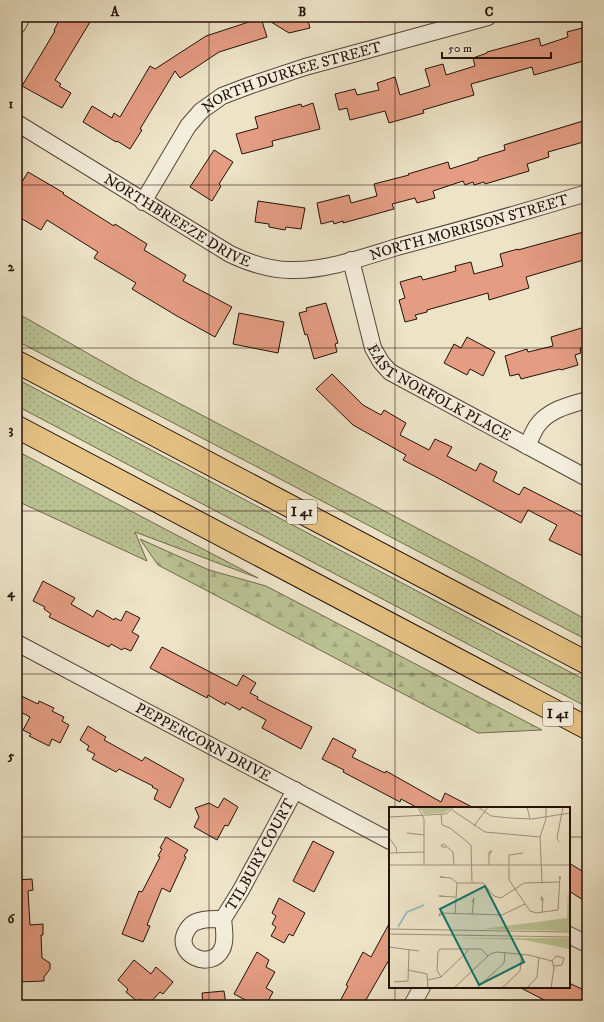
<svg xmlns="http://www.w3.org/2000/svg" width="604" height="1022" viewBox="0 0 604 1022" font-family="'IM FELL DW Pica',serif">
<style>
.grass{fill:url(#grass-dots);stroke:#706a4e}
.forest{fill:url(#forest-firs);stroke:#706a4e}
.building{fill:#e49d83;stroke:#241109}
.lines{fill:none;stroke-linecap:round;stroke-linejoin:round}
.street-casing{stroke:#564638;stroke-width:18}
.highway-casing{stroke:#241109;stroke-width:24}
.street{stroke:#f3eddb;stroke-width:16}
.highway{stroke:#e6c284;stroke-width:22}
.grid{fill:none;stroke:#241109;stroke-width:1;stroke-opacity:0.55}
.labels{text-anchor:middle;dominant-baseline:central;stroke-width:3;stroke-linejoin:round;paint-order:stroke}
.shield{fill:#f3eddb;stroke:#625348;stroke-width:1}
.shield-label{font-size:14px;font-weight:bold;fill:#241109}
.street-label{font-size:15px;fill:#241109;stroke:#f3eddb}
.inset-river{fill:none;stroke:#9bbdbd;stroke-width:2}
.inset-road{fill:none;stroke:#9d8f7b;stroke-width:1}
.view{fill:#0f766e;fill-opacity:0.15;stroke:#0f766e;stroke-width:2}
.inset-edge{fill:none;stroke:#241109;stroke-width:2}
.neatline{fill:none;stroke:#241109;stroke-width:1.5}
.grid-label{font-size:13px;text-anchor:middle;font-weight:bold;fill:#241109}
</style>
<defs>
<pattern id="grass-dots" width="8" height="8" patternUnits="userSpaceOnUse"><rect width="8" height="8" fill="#bbc393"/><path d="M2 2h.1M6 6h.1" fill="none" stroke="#a1a67d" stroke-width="1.8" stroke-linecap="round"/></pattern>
<pattern id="forest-firs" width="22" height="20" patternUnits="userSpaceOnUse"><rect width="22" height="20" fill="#bbc393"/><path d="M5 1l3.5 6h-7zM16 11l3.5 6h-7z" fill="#a1a67d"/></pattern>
</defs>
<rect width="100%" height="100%" fill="#ede3c7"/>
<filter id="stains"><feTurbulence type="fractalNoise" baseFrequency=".005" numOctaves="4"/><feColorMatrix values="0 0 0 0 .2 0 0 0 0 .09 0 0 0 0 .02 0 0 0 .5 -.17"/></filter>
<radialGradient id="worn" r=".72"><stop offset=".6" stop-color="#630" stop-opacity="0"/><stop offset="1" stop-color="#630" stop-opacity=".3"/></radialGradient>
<!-- grass -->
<path class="grass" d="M17 313 133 379 474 558 587 620V640L17 341Z
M17 379 587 681V707L17 406Z
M17 451 258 578 135 532 147 561 17 501Z"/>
<!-- forest -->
<path class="forest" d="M140 539 209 570 266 586 542 730 478 733 158 565Z"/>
<!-- building -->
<path class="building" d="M61 17H93L55 80 61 84 59 86 71 93 62 108 22 86 55 31 54 30Z
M263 17H307L310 28 289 33Z
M261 18 267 37 219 52 180 78 175 71 140 129 142 130 130 149 117 141 116 142 83 122 92 106 112 118 114 113 120 117 150 66 155 69 206 36Z
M582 28 587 46V60L534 75 532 67 471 84 474 95 423 110 424 113 389 123 385 111 350 120 347 108 339 110 335 94 355 89 357 95 379 90 377 83 395 77 400 95 430 86 425 69 443 64 446 75 475 66 473 58 487 53V52L539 38 541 46 568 37 567 32Z
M313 103 320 129 272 141 273 146 242 154 236 134 258 128 255 117 301 104 302 107Z
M583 121 587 141 548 152 549 157 527 164 529 171 485 184 484 182 474 185 473 182 465 185 463 181 433 191 435 198 417 203 415 198 392 204 394 209 343 223V221L334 224 333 221 321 224 317 203 349 195 351 203 377 196 374 184 409 175 408 174 448 162 450 169 478 160V158L505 150 504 145Z
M214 150 233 162 219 184 221 186 212 201 190 187Z
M28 172 64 193 63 194 114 226 115 224 147 244 144 250 186 275 183 281 232 307 215 337 177 316 132 289 136 283 94 258 98 252 47 220 41 230 17 216V190Z
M258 201 305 208 301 229 286 227 285 230 269 227V224L255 222Z
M587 231V259L526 277 529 288 489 300 488 293 427 310V312L415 315 417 319 405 322 399 300 405 298 400 282 421 276 423 280 456 271 455 266 471 262 474 274 503 266 500 254 518 249V250Z
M326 303 338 343 335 344 337 352 314 359 307 334 305 335 299 313 307 311 306 308Z
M239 313 284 322 278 353 233 344Z
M585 327 587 333V346L580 348 581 353 575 355 578 365 561 370 560 369 521 379 519 374 510 376 505 356 527 349 528 352 553 346 551 337Z
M467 337 495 352 483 376 470 369 467 375 444 363 454 344 461 348Z
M332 374 363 405 381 415 384 410 406 423 400 435 429 450 435 439 452 447 447 456 476 471 480 463 497 472 493 481 519 495 524 487 587 519V558L549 540 557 525 528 510 521 523 436 477 403 460 406 455 353 425 316 389Z
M43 581 75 598 71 604 93 617 97 610 114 620 115 618 121 621 126 611 140 618 132 632 139 636 131 651 124 648 122 650 111 644 109 647 49 617 51 614 44 609 45 607 33 601Z
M162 647 237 686 243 675 256 683 250 693 258 697 257 699 312 727 301 749 262 728 266 720 242 707 240 710 226 702 225 705 208 695 207 698 150 668Z
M17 694 38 704 39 701 54 708 52 711 64 717 62 721 69 725 60 743 52 739 49 746 29 736 31 734 23 730 30 717 17 710Z
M88 726 106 737 104 740 142 761 145 757 184 779 170 808 154 799 158 790 152 787 153 786 119 769 116 772 92 759 95 754 87 750 89 746 80 740Z
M333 738 356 750 352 757 385 773 386 771 441 802 445 793 474 808H418L401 799 400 802 343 772 344 770 322 759Z
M224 798 238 807 228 826 225 825 217 840 194 827 199 817 195 808 209 803 218 808Z
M166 837 188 850 184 856 186 857 170 892 162 888 147 925 150 926 143 942 122 934 139 891 142 892 160 857 158 856 162 849 160 848Z
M313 841 334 852 314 892 293 881Z
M569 863 587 874V893L583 900 569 891Z
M32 879 33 890 28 891 30 925 43 924V935H41L42 958 50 963V969L44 977V981L17 982V880Z
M279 898 305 913 293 936 289 934 284 943 271 936 276 927 272 924 276 916 272 913Z
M390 922V958L363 1005H338L348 986 346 985 363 952 371 957Z
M257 952 269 960 266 967 275 972 266 988 273 992 267 1003 262 1000 259 1005H255L234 994Z
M134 960 151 974 156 967 173 982 163 994 160 992 148 1005 140 999 138 1002 126 992 128 989 118 980Z
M569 983 586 991 579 1005H554L519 987H569Z
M224 991 226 1005H203L202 993Z"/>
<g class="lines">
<!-- street casing -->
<g class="street-casing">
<g id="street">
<path d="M17 26 22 17"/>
<path id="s1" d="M17 123 230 254C249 263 269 270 291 270 325 271 364 257 397 247 461 230 524 212 587 193"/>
<path id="s2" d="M143 202 188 126 201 111 222 96 251 85 305 67 488 17"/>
<path id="s3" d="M351 260 373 348 381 362 390 372 587 478"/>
<path d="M527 446C530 440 533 432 537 426 548 410 569 405 587 400"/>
<path id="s4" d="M17 643 390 841"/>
<path id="s5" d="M223 919C224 928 226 941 222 949 211 972 172 954 187 930 189 927 192 923 196 922 204 918 214 919 223 919L241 890 295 790"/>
<path d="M569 935 587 944"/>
<path d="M412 1005 422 987"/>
</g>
</g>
<!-- highway casing -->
<g class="highway-casing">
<path id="highway" d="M17 362 587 663
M17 427 587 728"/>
</g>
<!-- street -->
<use href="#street" class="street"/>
<!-- highway -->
<use href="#highway" class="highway"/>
</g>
<!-- grid -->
<path class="grid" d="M209 17V1005M395 17V808M17 185H587M17 348H587M17 511H587M17 674H587M17 837H390M569 837H587M395 987V1005"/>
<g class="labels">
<!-- shield labels -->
<g class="shield">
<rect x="287" y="500" width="30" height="24" rx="3"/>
<rect x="543" y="702" width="30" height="24" rx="3"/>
</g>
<g class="shield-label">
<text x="302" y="512">I 41</text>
<text x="558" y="714">I 41</text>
</g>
<!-- street labels -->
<g class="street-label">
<text stroke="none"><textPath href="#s2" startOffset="206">NORTH DURKEE STREET</textPath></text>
<text stroke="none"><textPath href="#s1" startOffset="188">NORTHBREEZE DRIVE</textPath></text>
<text stroke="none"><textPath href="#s1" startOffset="497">NORTH MORRISON STREET</textPath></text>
<text stroke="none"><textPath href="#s3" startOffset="172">EAST NORFOLK PLACE</textPath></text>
<text stroke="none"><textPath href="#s4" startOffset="211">PEPPERCORN DRIVE</textPath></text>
<text stroke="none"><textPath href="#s5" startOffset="208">TILBURY COURT</textPath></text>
</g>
</g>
<!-- overview -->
<g transform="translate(389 807)">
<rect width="181" height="181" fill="#ede3c7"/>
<path d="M30 0H64L55 6 35 7ZM179 81 181 124 94 122 178 111ZM66 131H181V142L135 133Z" fill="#bbc393"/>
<path class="inset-river" d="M9 120 18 105 35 98"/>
<path class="inset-road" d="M29 0 35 12V58M89 0 102 9 121 11 143 12 181 6M138 0 141 12M63 3 96 25 151 30M52 7 53 18 61 21 82 38 83 75M0 10 57 7 65 0M85 19 99 0M18 26 35 28M0 31 7 40 8 46M170 35 168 31 174 0M57 40H53L52 38 55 37 64 45 65 58M0 46 35 45M134 46 120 48V73L141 104 147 106 169 103 171 69V72M100 48 103 44 100 45V58M0 58H181M55 70H51L62 71 68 76M153 75 151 30 157 12V0M68 76H94L105 89 112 91 135 76 170 75M54 89H50L66 90M153 105 154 91 152 90 153 94M54 107 50 109 51 106 113 108 136 97M66 107 68 76M83 108 85 91 83 95M0 122 181 125M0 127 181 130M0 140 30 144M163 154 167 149 175 151 173 158 165 159M19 163 38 167 39 181M52 170 48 163 49 145 51 142H92L99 149M39 173 52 170 77 146 79 142M5 175 19 174 20 143M65 181 101 147 108 145 140 148 163 154 165 161 162 181M88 181 115 156 116 146M113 181 131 164 133 147M138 181 148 170 150 150"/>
<path class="view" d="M96 79 135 155 90 178 51 102Z"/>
<rect width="181" height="181" class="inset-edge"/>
</g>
<!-- margin -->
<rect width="604" height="1022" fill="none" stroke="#ede3c7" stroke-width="44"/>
<!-- scale -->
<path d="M442 52v6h109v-6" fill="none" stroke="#241109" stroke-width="2"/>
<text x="448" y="52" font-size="12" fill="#241109" stroke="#f3eddb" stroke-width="3" paint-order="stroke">50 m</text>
<rect x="22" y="22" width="560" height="978" class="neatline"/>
<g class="grid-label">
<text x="115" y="16">A</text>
<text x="302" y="16">B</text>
<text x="489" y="16">C</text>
<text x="11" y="108">1</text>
<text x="11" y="271">2</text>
<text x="11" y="434">3</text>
<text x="11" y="597">4</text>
<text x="11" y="760">5</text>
<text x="11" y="923">6</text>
</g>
<rect width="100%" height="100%" filter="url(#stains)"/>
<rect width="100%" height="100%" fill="url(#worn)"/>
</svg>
